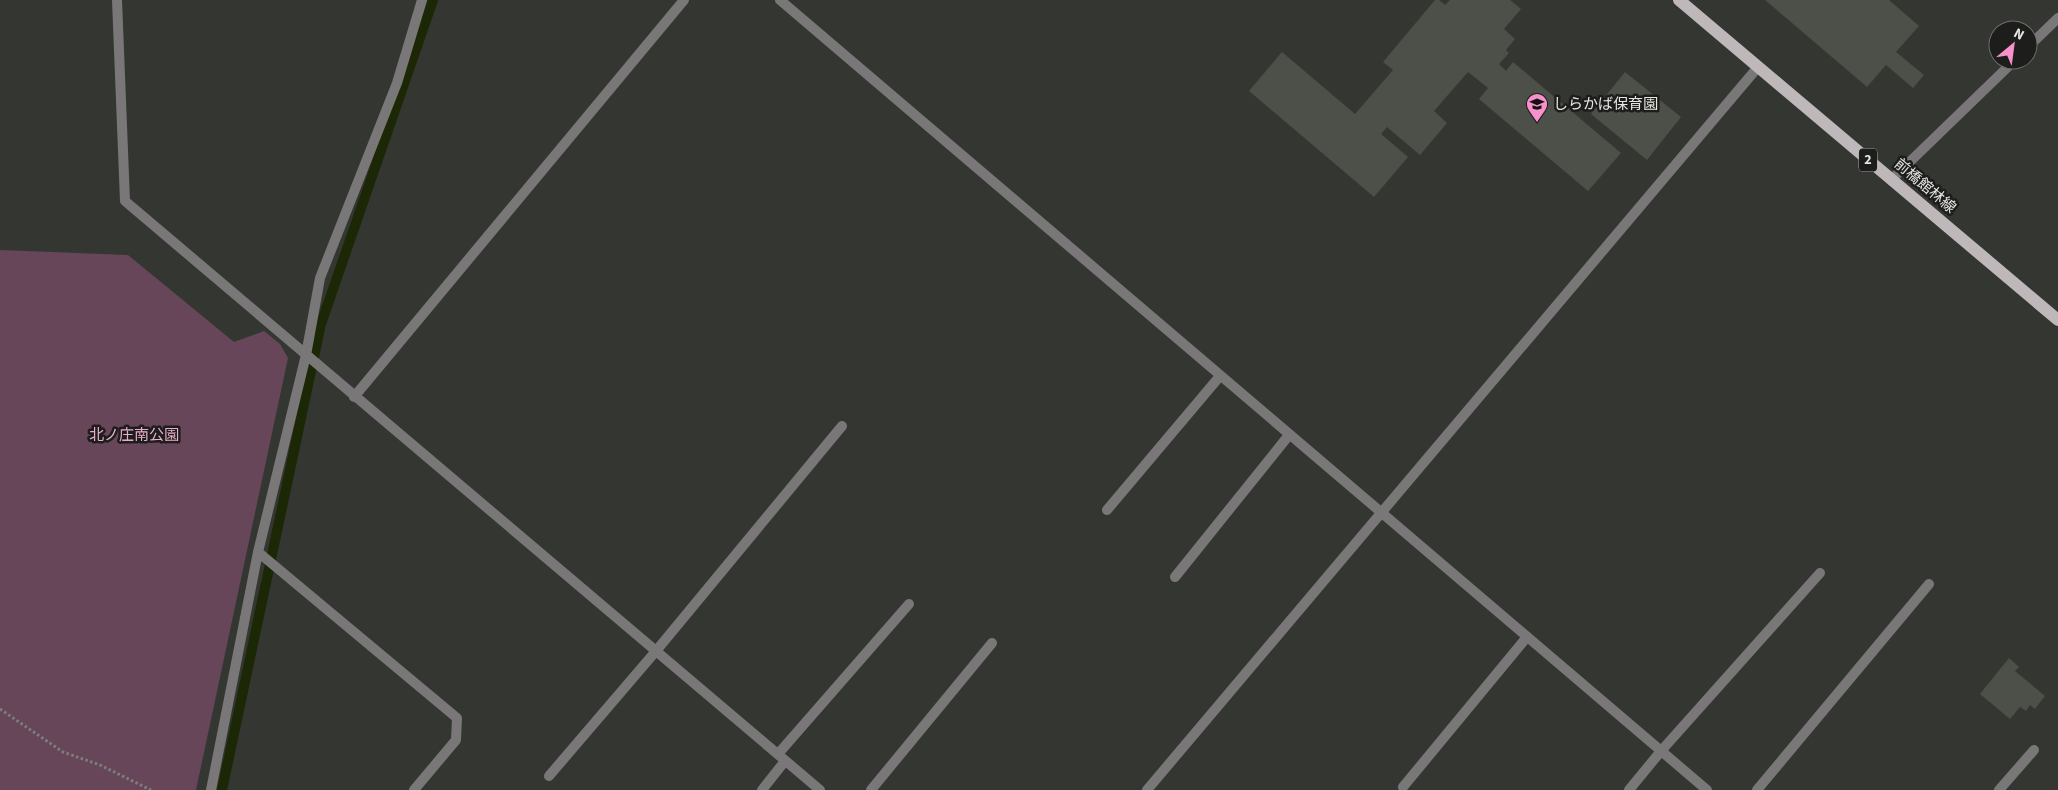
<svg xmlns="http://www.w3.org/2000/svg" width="2058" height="790" viewBox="0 0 2058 790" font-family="'Source Sans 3','Noto Sans JP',sans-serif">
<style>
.green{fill:#664658}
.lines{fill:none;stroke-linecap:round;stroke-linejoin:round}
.stream{stroke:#1c2706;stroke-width:10}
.building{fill:#4d4f49}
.path{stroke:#7d7f7a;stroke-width:3;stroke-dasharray:2.5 2.5;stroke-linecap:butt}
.service{stroke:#7a7779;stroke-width:10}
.minor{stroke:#7a7779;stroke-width:10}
.primary{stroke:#bfb8bb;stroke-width:12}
.labels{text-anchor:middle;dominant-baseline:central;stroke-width:5;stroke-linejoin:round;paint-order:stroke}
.shield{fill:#1d1e1b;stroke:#a9aaa7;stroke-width:1}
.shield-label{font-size:14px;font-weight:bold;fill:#e5e6e3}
.poi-label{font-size:15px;fill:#e5e6e3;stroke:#1d1e1b;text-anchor:start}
.street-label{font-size:15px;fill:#e5e6e3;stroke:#1d1e1b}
.park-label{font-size:15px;fill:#ebaccf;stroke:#1d1e1b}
</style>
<rect width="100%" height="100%" fill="#343731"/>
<!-- green -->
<path class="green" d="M0 250 128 255 234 342 264 331 280 344 288 358 196 790H0Z"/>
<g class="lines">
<!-- stream -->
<path class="stream" d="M222 790 321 324 433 0"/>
</g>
<!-- building -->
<path class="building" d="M1435 0H1439L1445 5 1450 0H1510L1521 9 1504 29 1515 39 1506 50 1509 53 1499 64 1506 71 1513 62 1621 153 1588 191 1479 99 1488 88 1468 72 1434 111 1447 123 1420 155 1387 127 1381 134 1408 157 1374 197 1249 91 1282 52 1355 114 1393 70 1383 62Z
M1765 0H1889L1919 26 1896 52 1924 75 1913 88 1886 65 1867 87Z
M1625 72 1681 117 1647 160 1591 114Z
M2009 658 2019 667 2015 671 2045 696 2035 709 2030 705 2026 711 2020 707 2010 719 1980 694Z"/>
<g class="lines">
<!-- path -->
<path class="path" d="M0 709 63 752 100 765 151 790"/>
<!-- service -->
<path class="service" d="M2028 47 2058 18
M1892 179 2015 60
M354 397 684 0
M1107 510 1220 376
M1175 577 1289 435
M778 754 909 604
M549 776 656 651 842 426
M1403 787 1527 637
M762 790 785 761
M871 790 992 643
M1629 790 1661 751 1820 573
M1757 790 1929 584
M1999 790 2034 750"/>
<!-- minor -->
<path class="minor" d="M117 0 125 201 820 790
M780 0 1707 790
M258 552 457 718 456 740 414 790
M211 790 258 552 306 355 320 278 397 83 422 0
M1147 790 1758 67"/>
<!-- primary -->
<path class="primary" d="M1679 0 2058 320"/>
</g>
<!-- icons -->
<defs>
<g id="school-pin" transform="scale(1.125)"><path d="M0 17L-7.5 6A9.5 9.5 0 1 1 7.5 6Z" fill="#f890cc" stroke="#1d1e1b"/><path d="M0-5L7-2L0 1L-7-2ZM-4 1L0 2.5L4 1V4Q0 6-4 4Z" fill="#111"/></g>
</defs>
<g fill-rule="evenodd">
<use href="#school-pin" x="1537" y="104"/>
</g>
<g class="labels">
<!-- shield labels -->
<rect class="shield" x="1859" y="148.5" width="18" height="23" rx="4"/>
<g class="shield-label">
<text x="1868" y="160">2</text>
</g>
<!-- poi labels -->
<g class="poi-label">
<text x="1553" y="104">しらかば保育園</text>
</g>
<!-- street labels -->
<g class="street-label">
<text transform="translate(1925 186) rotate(40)">前橋館林線</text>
</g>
<!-- park labels -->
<g class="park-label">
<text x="134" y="435">北ノ庄南公園</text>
</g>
</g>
<!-- north arrow -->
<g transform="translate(2013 45) rotate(29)"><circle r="24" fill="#1d1e1b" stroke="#6d6e6b"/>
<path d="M0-4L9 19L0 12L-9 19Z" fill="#f890cc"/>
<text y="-8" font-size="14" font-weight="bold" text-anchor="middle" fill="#e5e6e3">N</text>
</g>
</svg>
